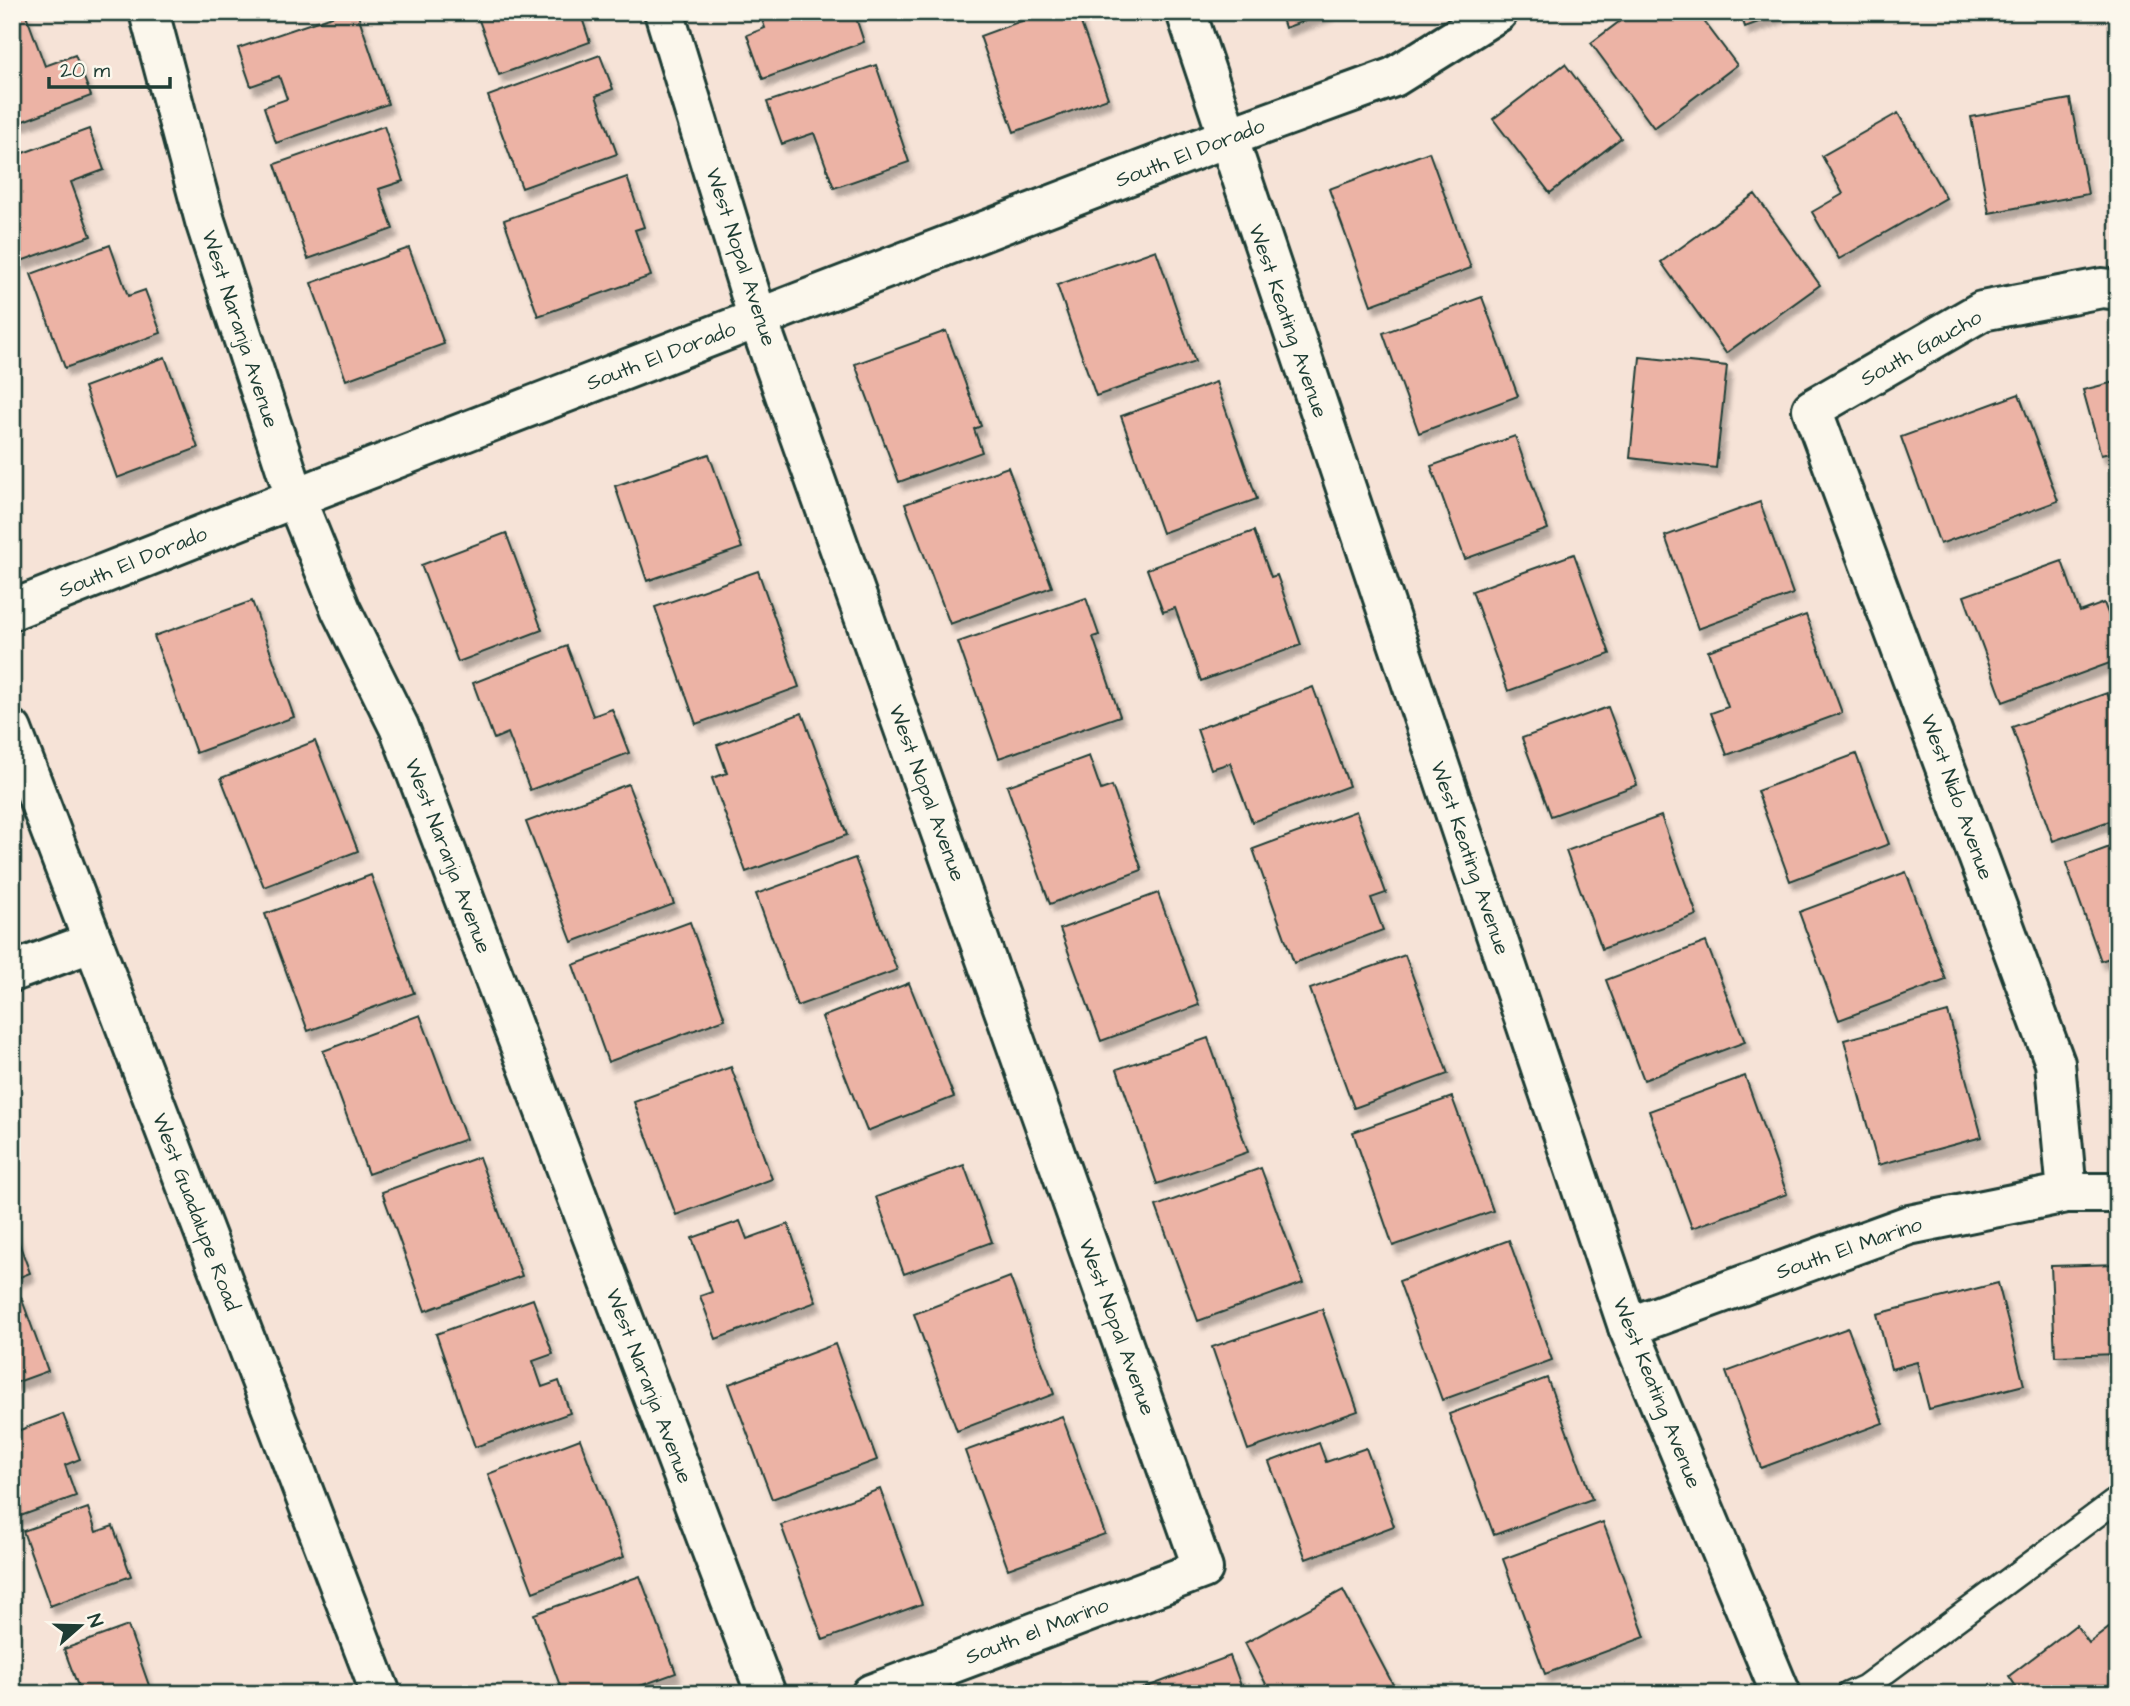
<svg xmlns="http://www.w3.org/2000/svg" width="2130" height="1706" viewBox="0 0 2130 1706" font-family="'Architects Daughter',sans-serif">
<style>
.building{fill:#ecb3a5;stroke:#1f3d34;stroke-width:2;filter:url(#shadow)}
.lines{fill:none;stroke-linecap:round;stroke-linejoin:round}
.service-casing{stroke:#1f3d34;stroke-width:28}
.minor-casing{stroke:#1f3d34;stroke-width:44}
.tertiary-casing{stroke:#1f3d34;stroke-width:44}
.secondary-casing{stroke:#1f3d34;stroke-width:44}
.service{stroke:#fbf7ec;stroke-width:23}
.minor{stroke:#fbf7ec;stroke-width:38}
.tertiary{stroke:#fbf7ec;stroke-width:38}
.secondary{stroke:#fbf7ec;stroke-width:38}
.labels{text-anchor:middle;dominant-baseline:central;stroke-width:5;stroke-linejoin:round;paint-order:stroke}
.street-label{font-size:21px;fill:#1f3d34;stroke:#fbf7ec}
</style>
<defs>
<filter id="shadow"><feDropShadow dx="4.5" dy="8" stdDeviation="2" flood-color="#0004"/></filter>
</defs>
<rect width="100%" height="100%" fill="#f6e3d7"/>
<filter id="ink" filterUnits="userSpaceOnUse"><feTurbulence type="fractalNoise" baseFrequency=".0143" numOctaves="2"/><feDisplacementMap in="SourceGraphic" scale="14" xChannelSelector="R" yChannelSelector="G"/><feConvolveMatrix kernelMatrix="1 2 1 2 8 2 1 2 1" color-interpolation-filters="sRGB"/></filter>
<g filter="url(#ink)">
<!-- building -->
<path class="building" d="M25 12 45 66 75 55 91 96 12 125V17Z
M344 12H357L388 104 276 143 264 107 287 99 279 76 251 86 238 48Z
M476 12H580L590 42 499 75Z
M759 12H854L864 42 763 79 747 35 765 28Z
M1046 12H1077L1108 98 1014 132 980 36Z
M1280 12H1329L1285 28Z
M1632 12H1697L1737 65 1654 128 1591 43Z
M1740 12H1786L1745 27Z
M600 55 613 89 596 96 617 154 522 188 488 96Z
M1565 64 1621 138 1550 193 1493 119Z
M876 65 909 162 834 188 814 133 782 144 767 102Z
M2070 99 2088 194 1989 213 1971 117Z
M2118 100V212H2114L2112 101Z
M1898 113 1946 198 1839 259 1812 212 1843 194 1822 156Z
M384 126 403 181 379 189 393 229 308 259 275 164Z
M89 129 104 170 71 182 91 236 21 261 12 237V157Z
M1429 152 1471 268 1371 305 1329 189Z
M627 177 644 227 635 230 651 276 538 316 504 220Z
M1755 194 1820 285 1726 353 1661 262Z
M110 245 128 296 145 290 161 333 65 368 31 274Z
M409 248 444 344 346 380 311 283Z
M1156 250 1195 362 1096 396 1057 285Z
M1482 297 1518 396 1419 433 1383 333Z
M946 331 981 426 974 429 982 452 899 482 855 364Z
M165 357 198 448 117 478 84 387Z
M1640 357 1727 366 1716 468 1630 458Z
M2118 381V451L2101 455 2083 390Z
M1216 382 1257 499 1162 533 1121 416Z
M2019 394 2058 501 1940 544 1901 437Z
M1515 436 1548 529 1465 559 1431 466Z
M709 454 742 548 647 581 615 486Z
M1008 467 1052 587 950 624 905 504Z
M1760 502 1793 594 1698 629 1665 536Z
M1254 531 1271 577 1277 575 1301 645 1201 681 1175 608 1163 612 1147 569Z
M506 533 542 630 458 662 421 565Z
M1574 554 1610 654 1508 691 1472 591Z
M2062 561 2080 612 2104 603 2118 640V660L2003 702 1964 596Z
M758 571 799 687 696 724 655 607Z
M1086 598 1099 635 1093 637 1120 716 999 758 958 642Z
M252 601 294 717 196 753 154 636Z
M1806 615 1842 713 1727 755 1711 713 1728 707 1708 651Z
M567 646 593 716 612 709 629 753 530 790 508 733 494 739 473 683Z
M1313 687 1349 786 1252 822 1230 763 1211 769 1197 729Z
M2107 693 2118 723V818L2053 841 2012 727Z
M1608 707 1637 785 1551 816 1522 738Z
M802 713 847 835 746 872 712 778 727 773 717 745Z
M315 741 358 851 264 887 221 778Z
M1856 754 1889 844 1790 881 1757 791Z
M1089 756 1101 790 1112 786 1142 870 1050 904 1007 786Z
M628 784 674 904 572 942 526 822Z
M1356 811 1386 893 1371 898 1383 930 1294 963 1253 849Z
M1661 816 1697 915 1602 949 1566 851Z
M2118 844V955L2101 961 2066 863Z
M855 858 897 970 797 1006 756 894Z
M1906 872 1946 980 1839 1020 1799 912Z
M371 875 414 993 308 1031 265 914Z
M1158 893 1199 1005 1101 1041 1060 929Z
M690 922 725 1019 608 1062 573 965Z
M1706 942 1745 1042 1644 1080 1606 980Z
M1405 955 1448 1074 1354 1108 1310 989Z
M909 983 954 1097 867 1131 822 1017Z
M1948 1012 1982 1137 1878 1165 1844 1040Z
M420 1015 466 1139 368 1174 323 1051Z
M1208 1038 1248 1152 1157 1184 1117 1069Z
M731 1067 772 1179 676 1215 634 1102Z
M1745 1076 1787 1194 1692 1228 1649 1111Z
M1452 1097 1493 1211 1393 1246 1353 1132Z
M479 1157 522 1276 425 1311 382 1192Z
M964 1165 992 1242 904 1274 876 1197Z
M1261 1168 1303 1283 1198 1321 1156 1206Z
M740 1221 747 1239 788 1224 816 1302 716 1339 700 1296 712 1292 692 1238Z
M12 1224 30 1273 12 1280Z
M1509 1240 1552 1360 1442 1400 1399 1281Z
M2118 1264V1354L2055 1356 2051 1266Z
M1010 1277 1054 1394 957 1431 914 1314Z
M1998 1283 2024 1385 1929 1409 1917 1362 1891 1369 1877 1314Z
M21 1297 48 1371 12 1384V1301Z
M533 1299 553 1354 533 1361 542 1387 559 1381 570 1413 475 1447 436 1334Z
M1322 1309 1358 1411 1248 1450 1212 1347Z
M1848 1328 1883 1423 1761 1468 1726 1372Z
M835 1344 877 1460 772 1499 729 1384Z
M1547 1378 1592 1499 1494 1535 1449 1414Z
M63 1414 80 1459 65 1465 76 1496 12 1519V1433Z
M1062 1416 1105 1534 1008 1569 965 1451Z
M580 1439 624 1557 533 1592 488 1474Z
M1319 1443 1326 1462 1366 1448 1394 1526 1306 1559 1269 1462Z
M880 1489 922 1604 823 1640 781 1525Z
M88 1508 96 1532 113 1526 131 1576 50 1606 23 1531Z
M1603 1522 1645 1637 1545 1674 1503 1559Z
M640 1576 676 1673 618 1694H563L534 1614Z
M1343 1590 1398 1694H1271L1245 1643Z
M2118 1621V1694H2021L2009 1676 2076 1625 2089 1643Z
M128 1626 152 1694H81L64 1649Z
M1230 1656 1244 1694H1128Z"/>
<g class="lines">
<!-- service casing -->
<g class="service-casing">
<path id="service" d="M1849 1694 1865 1687 2118 1499"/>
</g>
<!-- minor casing -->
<g class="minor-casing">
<path id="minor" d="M149 12 205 221 295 497 341 610 399 727 766 1694
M664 12 758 319 1203 1569 871 1694
M12 610 338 481 800 302 1226 138 1394 77 1498 12
M12 972 93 942
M2067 1193 2055 1063 1812 409 1982 311 2102 288 2118 290
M1628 1327 1909 1225 2067 1193H2118"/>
</g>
<!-- tertiary casing -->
<g class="tertiary-casing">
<path id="tertiary" d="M1186 12 1628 1327 1781 1694"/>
</g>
<!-- secondary casing -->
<g class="secondary-casing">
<path id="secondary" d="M12 730 381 1694"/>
</g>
<!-- service -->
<use href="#service" class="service"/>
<!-- minor -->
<use href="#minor" class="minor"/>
<!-- tertiary -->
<use href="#tertiary" class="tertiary"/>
<!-- secondary -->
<use href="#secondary" class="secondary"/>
</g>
</g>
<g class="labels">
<!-- street labels -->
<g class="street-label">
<text transform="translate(1190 153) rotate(-21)">South El Dorado</text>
<text transform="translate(741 257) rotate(72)">West Nopal Avenue</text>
<text transform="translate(1288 321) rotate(71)">West Keating Avenue</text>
<text transform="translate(240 329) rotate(72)">West Naranja Avenue</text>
<text transform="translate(1921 348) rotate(-29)">South Gaucho</text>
<text transform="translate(661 356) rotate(-21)">South El Dorado</text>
<text transform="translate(133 562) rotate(-22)">South El Dorado</text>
<text transform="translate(927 793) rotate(70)">West Nopal Avenue</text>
<text transform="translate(1957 797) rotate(70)">West Nido Avenue</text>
<text transform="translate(448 856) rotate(69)">West Naranja Avenue</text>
<text transform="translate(1470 858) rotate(71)">West Keating Avenue</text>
<text transform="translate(196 1212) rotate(69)">West Guadalupe Road</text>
<text transform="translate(1849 1248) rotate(-19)">South El Marino</text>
<text transform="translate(1117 1327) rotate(70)">West Nopal Avenue</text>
<text transform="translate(649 1386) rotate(69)">West Naranja Avenue</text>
<text transform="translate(1657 1393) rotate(68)">West Keating Avenue</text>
<text transform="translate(1037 1631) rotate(-21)">South el Marino</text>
</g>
</g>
<!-- margin -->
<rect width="2130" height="1706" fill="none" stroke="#fbf7ec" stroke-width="42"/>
<rect x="21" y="21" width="2088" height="1664" fill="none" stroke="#1f3d34" stroke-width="2.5" filter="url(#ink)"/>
<!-- north arrow -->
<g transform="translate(80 1626) rotate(70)" stroke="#fbf7ec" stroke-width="5" paint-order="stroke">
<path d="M0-5L12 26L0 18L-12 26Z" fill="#1f3d34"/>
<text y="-10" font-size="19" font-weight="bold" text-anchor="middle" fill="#1f3d34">N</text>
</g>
<!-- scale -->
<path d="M49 77v10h121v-10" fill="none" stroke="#1f3d34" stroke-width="3.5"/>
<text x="60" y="77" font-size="21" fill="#1f3d34" stroke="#fbf7ec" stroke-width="5" paint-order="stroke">20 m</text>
</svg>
